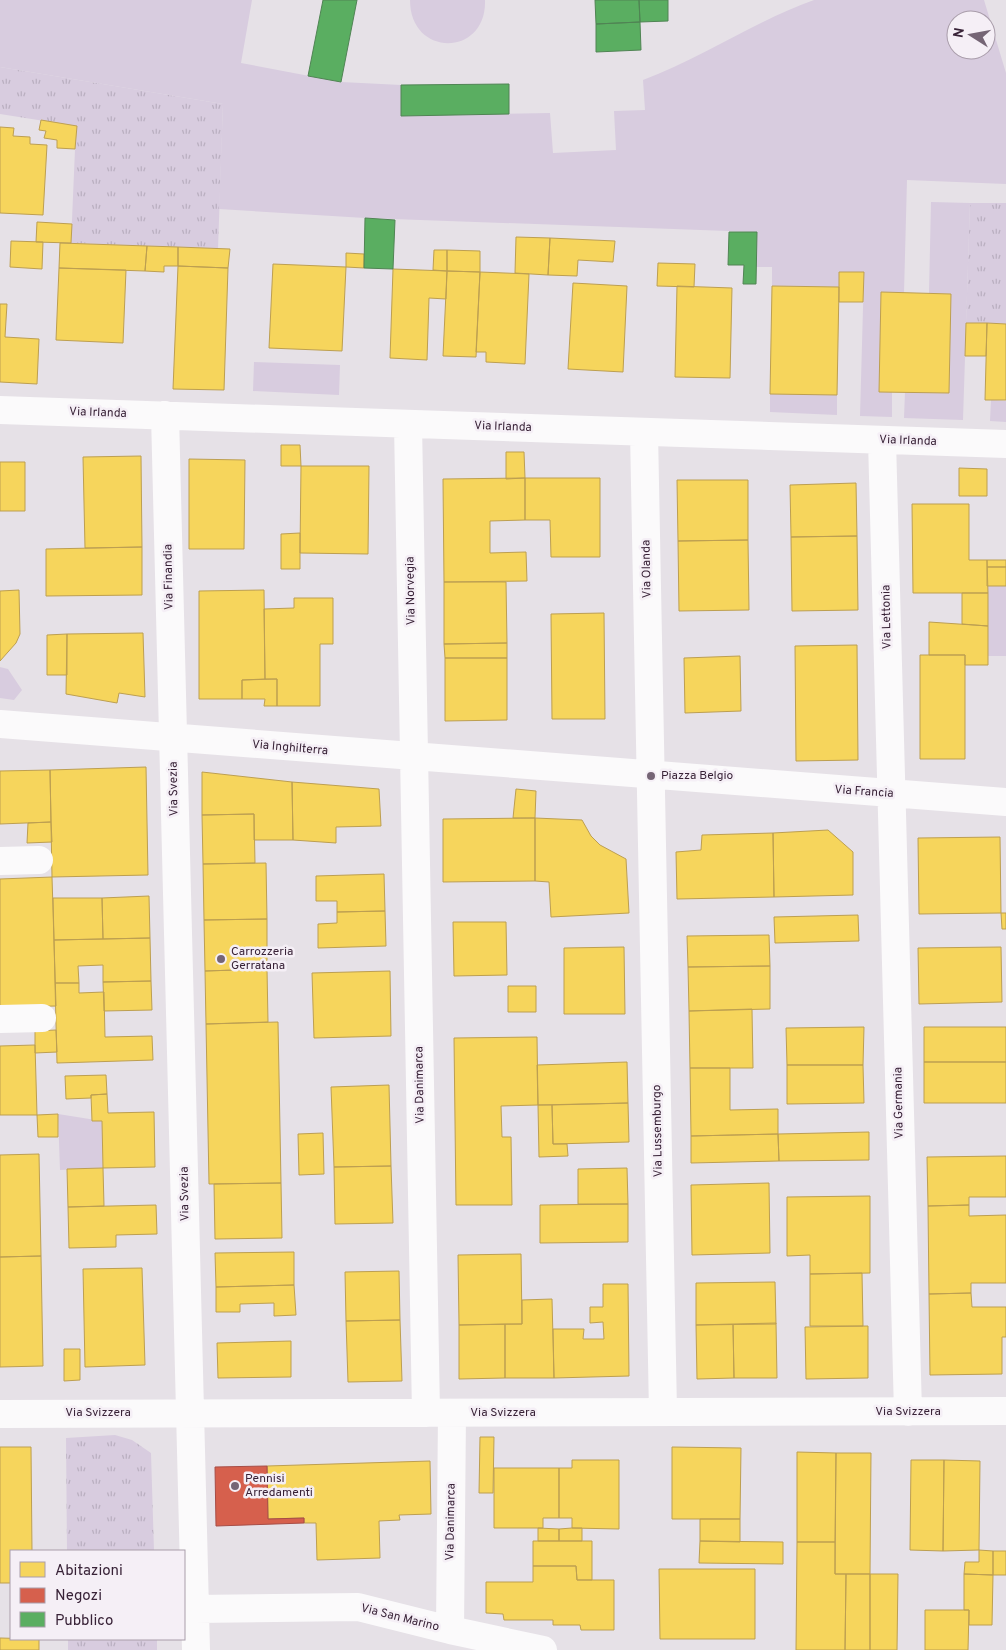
<svg xmlns="http://www.w3.org/2000/svg" width="1006" height="1650" viewBox="0 0 1006 1650" font-family="Overpass,sans-serif">
<style>
.grass{fill:url(#grass-tufts)}
.garden{fill:#d8ccdf;fill-rule:evenodd}
.homes{fill:#f6d55c;stroke:#bd9f51}
.shops{fill:#d6604d;stroke:#a74d46}
.public{fill:#5aae61;stroke:#508454}
.lines{fill:none;stroke-linecap:round;stroke-linejoin:round}
.street{stroke:#fbfafb;stroke-width:28}
.poi-dot{fill:#756575;stroke:#f5eff6;stroke-width:2}
.labels{text-anchor:middle;dominant-baseline:central;stroke-width:5;stroke-linejoin:round;paint-order:stroke}
.street-label{font-size:12px;fill:#382237;stroke:#f5eff6}
.poi-label{font-size:12px;fill:#382237;stroke:#f5eff6;text-anchor:start}
</style>
<defs>
<pattern id="grass-tufts" width="24" height="20" patternUnits="userSpaceOnUse" patternTransform="scale(1.25)"><rect width="24" height="20" fill="#d8ccdf"/><path d="M3 7l-1-3M5 7V3M7 7l1-3M15 17l-1-3M17 17v-4M19 17l1-3" fill="none" stroke="#baafc0"/></pattern>
</defs>
<rect width="100%" height="100%" fill="#e6e1e7"/>
<!-- grass -->
<path class="grass" d="M0 67 223 104 218 249 71 243 76 126 0 114Z
M970 203H1006V324L966 323Z
M115 1435 132 1440 151 1453 154 1551H67L66 1438Z
M68 1639H157V1650H68Z"/>
<!-- garden -->
<path class="garden" d="M0 0H252L241 63 341 82 401 85V116L550 113 553 153 616 150 614 111 645 110 643 80C702 58 755 21 814 0H984L1006 73V184L907 180 904 293 881 292 879 392H892V417L860 416 864 272H839V287L772 286V267H756V232L365 218 219 209 223 104 0 67ZM956 20H986V50H956Z
M485 0C487 57 410 58 410 0Z
M931 202 970 203 963 420 904 418 905 392 949 393 951 294 929 293Z
M254 362 340 365 339 395 253 391Z
M770 394 837 395V415L770 412Z
M991 400 1006 401V422L990 421Z
M987 586H1006V656H988Z
M0 667 8 669 22 690 14 700 0 698Z
M58 1114 102 1121 103 1168 60 1170Z"/>
<!-- homes -->
<path class="homes" d="M41 120 77 126 75 149 57 148V140L44 138 46 131 39 130Z
M0 127 14 128 13 136 30 137V144L47 145 43 215 0 213Z
M37 222 72 224 71 243 36 242Z
M516 237 550 238 548 275 515 273Z
M550 238 615 241 613 262 578 260 577 276 548 275Z
M11 241 43 242 42 269 10 267Z
M60 243 147 246 145 271 59 268Z
M147 246 178 247V266H164V272L145 271Z
M178 247 230 249 228 268 178 266Z
M434 250H447V271L433 270Z
M447 250 480 251V272L447 271Z
M346 253 364 254V268L346 267Z
M658 263 695 264 694 287 657 286Z
M273 264 346 267 342 351 269 348Z
M178 266 228 268 224 390 173 389Z
M59 268 126 270 123 343 56 340Z
M393 269 447 271 446 299 429 298 427 360 390 358Z
M447 271 480 272 476 357 443 356Z
M480 272 529 274 525 364 486 362V352H476Z
M839 272H864L863 302H839Z
M573 283 627 286 623 372 568 369Z
M677 286 732 288 730 378 675 377Z
M772 286 839 287 837 395 770 394Z
M881 292 951 294 949 393 879 392Z
M0 304H7L5 337 39 339 37 384 0 382Z
M966 323H987L986 356H965Z
M987 323 1006 324V400H985Z
M281 445H300L301 466H281Z
M506 452H524L525 478 506 479Z
M141 456 142 547 85 548 83 457Z
M189 459 245 460 244 549H189Z
M0 462H25V511H0Z
M301 466H369L368 554 300 553Z
M959 468 987 469V496H959Z
M525 478H600V557H551L550 520H525Z
M525 478V520L490 521V553L526 552 527 581 444 582 443 479Z
M677 480H748V540L678 541Z
M856 483 857 536 791 537 790 485Z
M912 504H969V560H987L988 593H913Z
M300 533V569H281V534Z
M857 536 858 610 792 611 791 537Z
M748 540 749 610 679 611 678 541Z
M142 547V595L46 596V549Z
M987 560H1006V567H987Z
M987 567H1006V586H987Z
M444 582H506L507 643 444 644Z
M19 590 20 634 16 643 0 661V591Z
M264 590 265 679 242 680V699H199V591Z
M962 593H988V626L962 624Z
M294 598H333V644H320V706H277V679H265L264 609 294 608Z
M604 613 605 719H552L551 614Z
M929 622 988 626V665H965V655H929Z
M143 633 145 697 119 693 117 703 66 694 67 634Z
M67 634V675H47V635Z
M507 643V658H445L444 644Z
M857 645 858 760 796 761 795 646Z
M920 655H965V759H920Z
M740 656 741 711 685 713 684 658Z
M445 658H507V720L445 721Z
M277 679V706H264L265 699H242V680Z
M146 767 148 875 52 877 50 770Z
M50 770 51 822 0 824V771Z
M202 772 292 782 293 840H254V814L202 815Z
M292 782 379 789 381 826 336 827V843L293 840Z
M516 789 536 791 535 818H513Z
M254 814 255 863 203 864 202 815Z
M535 818 582 820 591 836 600 845 626 859 629 913 551 917 549 882 535 881Z
M535 818V881L443 882V819Z
M51 822 52 842 27 843 28 823Z
M828 830 853 852V895L774 897 773 833Z
M773 833 774 897 677 899 676 852 701 850 702 835Z
M1000 837 1001 913 919 914 918 838Z
M266 863 267 919 204 920 203 864Z
M384 874 385 911 337 912V901H316V876Z
M52 877 56 1006 0 1007V879Z
M149 896 150 938 103 939 102 898Z
M53 898H102L103 939 54 940Z
M385 911 386 946 318 948V924L337 923V912Z
M1001 913H1006V929H1002Z
M858 915 859 941 775 943 774 917Z
M267 919V969L205 971 204 920Z
M453 922H506L507 975 454 976Z
M769 935 770 966 688 967 687 936Z
M150 938 151 981 103 982V965L78 966 79 983H55L54 940Z
M624 947 625 1014H564V948Z
M1001 947 1002 1002 919 1004 918 948Z
M770 966V1009L689 1011 688 967Z
M267 969 268 1022 206 1024 205 971Z
M390 971 391 1036 314 1038 312 973Z
M151 981 152 1010 104 1011 103 982Z
M55 983H79V993L104 992 105 1037 152 1036 153 1060 57 1063Z
M508 986H536V1012H508Z
M752 1009 753 1068H690L689 1011Z
M278 1022 281 1183 209 1184 206 1024Z
M864 1027 863 1065H787L786 1028Z
M924 1027H1006V1062H924Z
M56 1030 57 1052 35 1053V1031Z
M537 1037 538 1105 501 1106 502 1137H511L512 1205H456L454 1038Z
M35 1045 37 1115H0V1046Z
M627 1062 628 1103 538 1105 537 1065Z
M924 1062H1006V1103H924Z
M787 1065H863L864 1103 787 1104Z
M690 1068H730V1110L778 1109V1134L691 1136Z
M106 1075 107 1094 91 1095V1098L66 1099 65 1076Z
M389 1085 391 1166 334 1167 331 1087Z
M107 1094 108 1113 154 1112 155 1167 103 1168 102 1121H92L91 1095Z
M628 1103 629 1142 553 1144 552 1105Z
M538 1105H552L553 1144H567L568 1156 539 1157Z
M58 1114V1137H38L37 1115Z
M869 1132V1160L779 1161 778 1134Z
M323 1133 324 1174 299 1175 298 1134Z
M778 1134 779 1161 691 1163V1136Z
M39 1154 41 1256 0 1257V1155Z
M1006 1156V1197H969V1205L928 1206 927 1157Z
M391 1166 393 1223 335 1224 334 1167Z
M103 1168 104 1206 68 1207 67 1169Z
M627 1168 628 1204H578V1169Z
M281 1183 282 1238 215 1239 214 1184Z
M769 1183 770 1253 692 1255 691 1185Z
M870 1196V1273L810 1274V1255L787 1256V1197Z
M628 1204V1242L540 1243V1205Z
M156 1205 157 1234 116 1235V1247L69 1248 68 1207Z
M969 1205V1216L1006 1215V1283H971V1293L929 1294 928 1206Z
M294 1252V1285L216 1287 215 1253Z
M521 1254 522 1324 459 1325 458 1255Z
M41 1256 43 1366 0 1367V1257Z
M142 1268 145 1365 85 1367 83 1269Z
M399 1271 400 1320 346 1321 345 1272Z
M862 1273 863 1326H810V1274Z
M775 1282 776 1324 696 1325V1283Z
M603 1284H628L629 1376 554 1378 553 1329H584L583 1339H604L603 1322 590 1323V1307H603Z
M294 1285 296 1315 274 1316V1303L240 1304V1312H216V1287Z
M971 1293 972 1307H1006V1337H1002V1374L930 1375 929 1294Z
M552 1299 554 1378H505V1324H522V1300Z
M400 1320 402 1381 348 1382 346 1321Z
M776 1323 777 1378H734L733 1324Z
M505 1324V1378L459 1379V1325Z
M733 1324 734 1378 697 1379 696 1325Z
M868 1326V1378L806 1379 805 1327Z
M291 1341V1377L218 1378 217 1343Z
M64 1349H80V1380L64 1381Z
M480 1437H494L493 1493H479Z
M0 1447H31L32 1551H11V1583H0Z
M672 1447 741 1448 740 1519H672Z
M797 1452 836 1453 835 1542H797Z
M836 1453H871L870 1574H835Z
M572 1460H619V1529L572 1528V1518H559V1468H572Z
M911 1460H944L943 1551 910 1550Z
M944 1460 980 1461 979 1550 943 1551Z
M430 1461 431 1514 399 1515 400 1520 379 1521 380 1558 317 1560 316 1523H304V1518L268 1519 267 1466Z
M494 1468H559V1518H543V1528H494Z
M700 1519H740V1542L700 1541Z
M538 1528 559 1529V1541H538Z
M572 1528H582V1541H559V1529Z
M533 1541H592V1580H577L576 1566H533Z
M700 1541 783 1542V1564L699 1563Z
M797 1542H835V1574H846L845 1650H796Z
M979 1550 993 1551V1575L964 1574 965 1562H979Z
M993 1551H1006V1575H993Z
M533 1566H576L577 1580H614V1630H581L580 1625H553V1620H504L503 1614 486 1613V1582H533Z
M659 1569H755V1639H660Z
M846 1574H870V1650H845Z
M870 1574H898L897 1650H870Z
M964 1574 993 1575 992 1625H969V1610H964Z
M925 1610H969L968 1650H925Z
M0 1638 39 1639V1650H0Z"/>
<!-- shops -->
<path class="shops" d="M267 1466 268 1519 304 1518V1523L216 1526 215 1467Z"/>
<!-- public -->
<path class="public" d="M323 0H357L341 82 308 76Z
M595 0H639L640 22 596 24Z
M639 0H668V21L640 22Z
M640 22 641 50 596 52V24Z
M509 84V114L401 116V85Z
M365 218 395 220 393 269 364 268Z
M729 232H757L756 284H743L744 265H728Z"/>
<g class="lines">
<!-- street -->
<path class="street" d="M0 410 1006 444
M165 415 196 1650
M408 424 426 1413
M644 432 663 1412
M882 440 908 1412
M0 724 1006 802
M0 861 39 860
M0 1019 42 1018
M0 1414 1006 1411
M195 1609 358 1607 450 1630 543 1650
M450 1630 452 1413"/>
</g>
<!-- markers -->
<g class="poi-dot">
<circle cx="651" cy="776" r="5"/>
<circle cx="221" cy="959" r="5"/>
<circle cx="235" cy="1486" r="5"/>
</g>
<g class="labels">
<!-- street labels -->
<g class="street-label">
<text transform="translate(98 413) rotate(2)">Via Irlanda</text>
<text transform="translate(503 427) rotate(2)">Via Irlanda</text>
<text transform="translate(908 441) rotate(2)">Via Irlanda</text>
<text transform="translate(647 569) rotate(-91)">Via Olanda</text>
<text transform="translate(169 577) rotate(-91)">Via Finandia</text>
<text transform="translate(411 591) rotate(-91)">Via Norvegia</text>
<text transform="translate(887 617) rotate(-91)">Via Lettonia</text>
<text transform="translate(290 748) rotate(5)">Via Inghilterra</text>
<text transform="translate(174 789) rotate(-91)">Via Svezia</text>
<text transform="translate(864 792) rotate(4)">Via Francia</text>
<text transform="translate(420 1085) rotate(-91)">Via Danimarca</text>
<text transform="translate(899 1103) rotate(-91)">Via Germania</text>
<text transform="translate(658 1131) rotate(-91)">Via Lussemburgo</text>
<text transform="translate(185 1194) rotate(-91)">Via Svezia</text>
<text x="908" y="1412">Via Svizzera</text>
<text x="98" y="1413">Via Svizzera</text>
<text x="503" y="1413">Via Svizzera</text>
<text transform="translate(451 1522) rotate(-89)">Via Danimarca</text>
<text transform="translate(400 1618) rotate(14)">Via San Marino</text>
</g>
<!-- poi labels -->
<g class="poi-label">
<text x="661" y="776">Piazza Belgio</text>
<text x="231" y="952">Carrozzeria<tspan x="231" dy="14">Gerratana</tspan></text>
<text x="245" y="1479">Pennisi<tspan x="245" dy="14">Arredamenti</tspan></text>
</g>
</g>
<!-- legend -->
<rect x="10" y="1550" width="175" height="90" fill="#f5eff6" stroke="#a99daa"/>
<rect x="20" y="1562" width="25" height="15" fill="#f6d55c" stroke="#a99daa"/>
<text x="55" y="1575" font-size="15" fill="#382237">Abitazioni</text>
<rect x="20" y="1588" width="25" height="15" fill="#d6604d" stroke="#a99daa"/>
<text x="55" y="1600" font-size="15" fill="#382237">Negozi</text>
<rect x="20" y="1612" width="25" height="15" fill="#5aae61" stroke="#a99daa"/>
<text x="55" y="1625" font-size="15" fill="#382237">Pubblico</text>
<!-- north arrow -->
<g transform="translate(971 35) rotate(281)"><circle r="24" fill="#f5eff6" stroke="#a99daa"/>
<path d="M0-4L9 19L0 12L-9 19Z" fill="#756575"/>
<text y="-8" font-size="14" font-weight="bold" text-anchor="middle" fill="#382237">N</text>
</g>
</svg>
